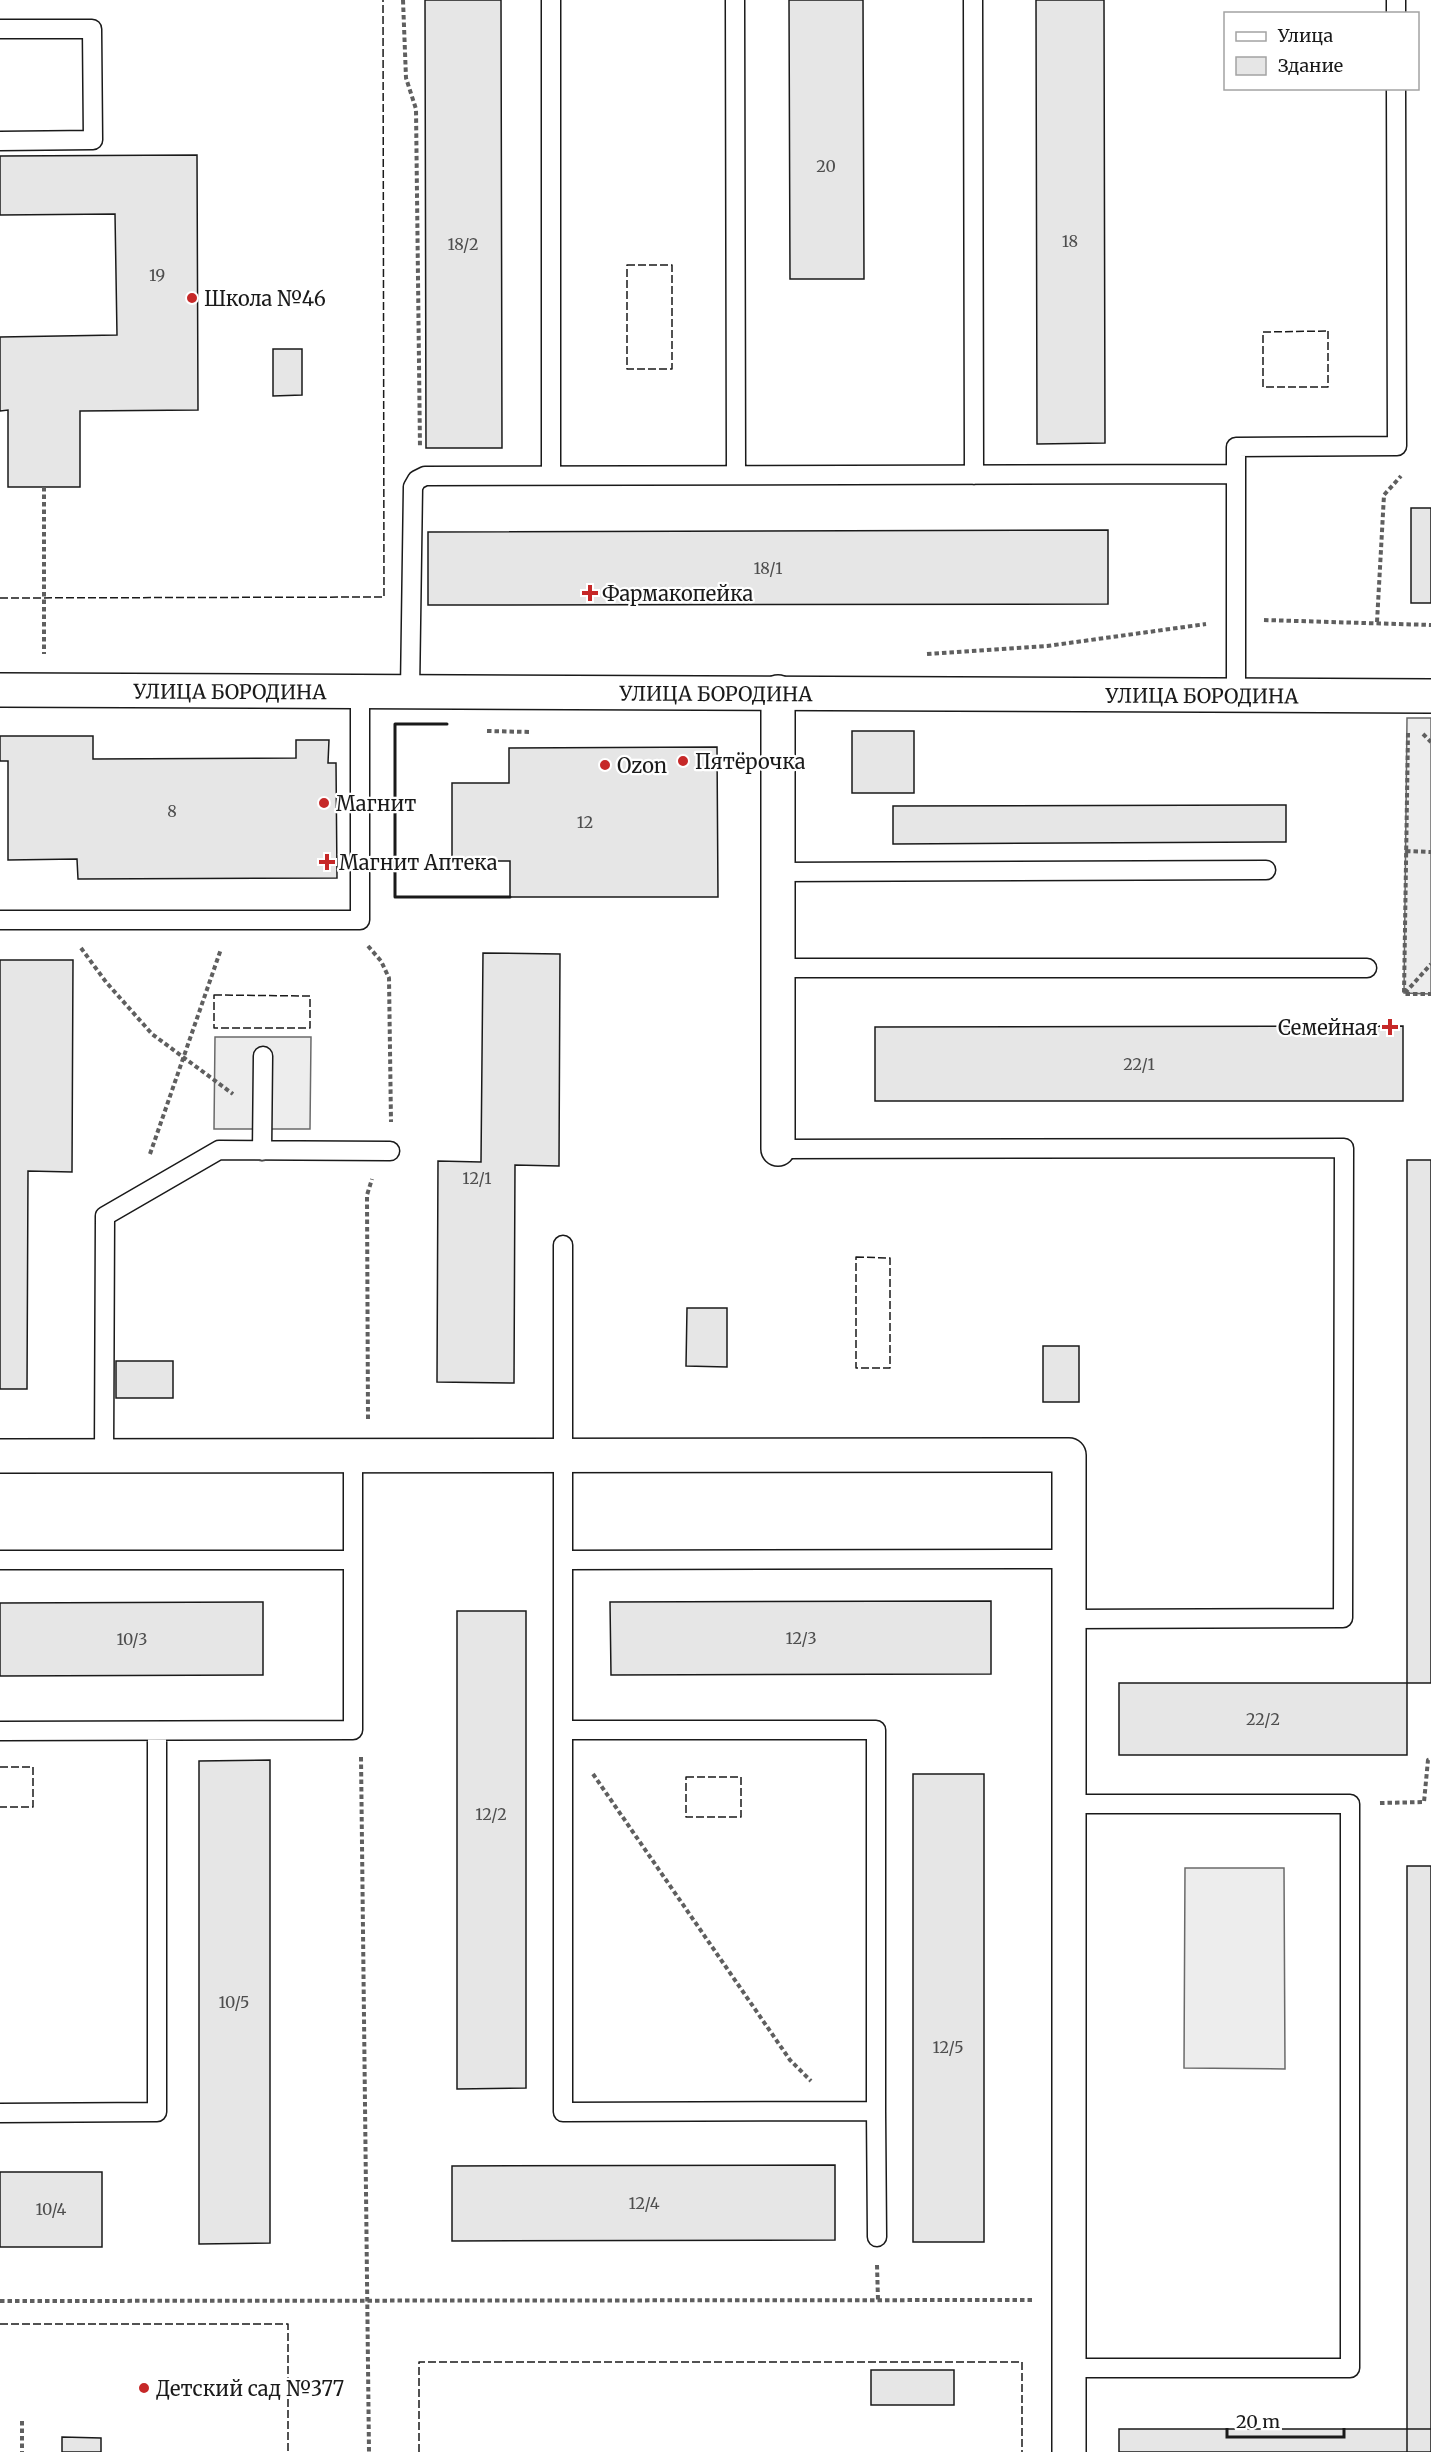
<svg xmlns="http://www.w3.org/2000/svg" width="1431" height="2452" viewBox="0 0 1431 2452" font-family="Merriweather,serif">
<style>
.built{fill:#ededed;stroke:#6a6a6a;stroke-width:1.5}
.building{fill:#e6e6e6;stroke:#1a1a1a;stroke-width:1.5}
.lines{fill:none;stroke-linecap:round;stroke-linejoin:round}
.lane-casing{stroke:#1a1a1a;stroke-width:21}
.street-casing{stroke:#1a1a1a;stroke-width:36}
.secondary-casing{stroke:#1a1a1a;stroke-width:36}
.path{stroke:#5f5f5f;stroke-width:4;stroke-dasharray:4.5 3;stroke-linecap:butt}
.lane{stroke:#fff;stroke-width:18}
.street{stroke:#fff;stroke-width:33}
.secondary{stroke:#fff;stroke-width:33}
.fence{stroke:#1a1a1a;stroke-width:1.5;stroke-dasharray:8 3;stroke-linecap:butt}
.wall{stroke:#1a1a1a;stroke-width:3}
.poi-dot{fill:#c62828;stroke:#fff;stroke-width:2}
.labels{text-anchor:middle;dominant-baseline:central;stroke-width:4.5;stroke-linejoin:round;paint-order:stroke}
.number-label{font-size:16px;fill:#4d4d4d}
.poi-label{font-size:20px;fill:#1a1a1a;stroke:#fff;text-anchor:start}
.street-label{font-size:20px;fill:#1a1a1a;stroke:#fff}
</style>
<rect width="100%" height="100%" fill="#fff"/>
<!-- built -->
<path class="built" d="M1407 718H1431V994L1404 993Z
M215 1037H311L310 1129H214Z
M1185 1868H1284L1285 2069 1184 2068Z"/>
<!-- building -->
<path class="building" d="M425 0H501L502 448H426Z
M789 0H863L864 279H790Z
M1036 0H1104L1105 443 1037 444Z
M197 155 198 410 80 411V487H8V410L0 411V337L117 335 115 214 0 215V156Z
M273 349H302V395L273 396Z
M1411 508H1431V603H1411Z
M1108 530V604L428 605V532Z
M852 731H914V793H852Z
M0 736H93V759L296 758V740H329L328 763H336L337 878 78 879 77 859 8 860V761H0Z
M717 747 718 897H510V861H452V783H509V748Z
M1286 805V842L893 844V806Z
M483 953 560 954 559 1166 515 1165 514 1383 437 1382 438 1161 481 1162Z
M0 960H73L72 1172 28 1171 27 1389H0Z
M1403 1026V1101H875V1027Z
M1407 1160H1431V1683H1407Z
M687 1308H727V1367L686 1366Z
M1043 1346H1079V1402H1043Z
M116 1361H173V1398H116Z
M991 1601V1674L611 1675 610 1602Z
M263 1602V1675L0 1676V1603Z
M457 1611H526V2088L457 2089Z
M1119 1683H1407V1755H1119Z
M270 1760V2243L199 2244V1761Z
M913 1774H984V2242H913Z
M1407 1866H1431V2429H1407Z
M835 2165V2240L452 2241V2166Z
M0 2172H102V2247H0Z
M871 2370H954V2405H871Z
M1119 2429H1407V2452H1119Z
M1407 2429H1431V2452H1407Z
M62 2437 101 2438V2452H62Z"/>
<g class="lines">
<!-- lane casing -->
<g class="lane-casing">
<path id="lane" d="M551 0V475
M735 0 736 475
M973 0 974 475
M1396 0V14
M0 29H92L93 140 0 141
M410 691 413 487 417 480 425 476 1236 474
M1236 695V447L1397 446 1396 88
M778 872 1266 870
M0 920H360V691
M778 968H1367
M778 1149 1344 1148 1343 1618 1069 1619
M262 1151 263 1056
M104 1456 105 1216 219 1150 390 1151
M0 1560H353
M563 1560 1069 1559
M563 1730H876V2111L563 2112V1245
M0 1731 353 1730V1456
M1069 1804H1350V2368H1069
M876 2111 877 2237
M0 2113 157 2112V1731"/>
</g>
<!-- street casing -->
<g class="street-casing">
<path id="street" d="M778 692V1149
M0 1456 1069 1455V2452"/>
</g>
<!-- secondary casing -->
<g class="secondary-casing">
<g id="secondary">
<path id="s1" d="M0 690 1431 696"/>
</g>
</g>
<!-- path -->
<path class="path" d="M403 0 406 78 416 109 420 448
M44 487V654
M1264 620 1431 625
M1377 622 1384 495 1401 476
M927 654 1047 646 1206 624
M487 731 530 732
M1408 733 1404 994H1431
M1423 734 1431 742
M1406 851 1431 852
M368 946 381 961 389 978 391 1122
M81 948 106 982 152 1034 233 1094
M1405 993 1431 964
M150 1154 221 949
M368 1419 367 1195 372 1179
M361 1757 369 2452
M593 1774 790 2060 811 2081
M1380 1803 1424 1802 1428 1760 1431 1759
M877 2265 878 2300
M0 2301 1034 2300
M22 2421V2452"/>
<!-- lane -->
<use href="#lane" class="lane"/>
<!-- street -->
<use href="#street" class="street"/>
<!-- secondary -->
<use href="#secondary" class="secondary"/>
<!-- fence -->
<path class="fence" d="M627 265H672V369H627Z
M1328 331V387H1263V332Z
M0 598 384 597 383 0
M214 995 310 996V1028H214Z
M856 1257 890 1258V1368H856Z
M0 1767H33V1807H0
M686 1777H741V1817H686Z
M0 2324H288V2452
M419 2452V2362H1022V2452"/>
<!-- wall -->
<path class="wall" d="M447 724H395V897H510"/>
</g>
<!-- markers -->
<g class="poi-dot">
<circle cx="192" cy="298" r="6"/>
<path d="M587 584h6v6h6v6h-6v6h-6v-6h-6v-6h6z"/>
<circle cx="683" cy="761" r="6"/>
<circle cx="605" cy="765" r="6"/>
<circle cx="324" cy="803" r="6"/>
<path d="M324 853h6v6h6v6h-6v6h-6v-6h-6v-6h6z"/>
<path d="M1387 1018h6v6h6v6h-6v6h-6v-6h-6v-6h6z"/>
<circle cx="144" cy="2388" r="6"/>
</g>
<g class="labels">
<!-- number labels -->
<g class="number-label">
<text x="826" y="166">20</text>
<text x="1070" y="241">18</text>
<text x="463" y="244">18/2</text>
<text x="157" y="275">19</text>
<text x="768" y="568">18/1</text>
<text x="172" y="811">8</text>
<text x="585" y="822">12</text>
<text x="1139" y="1064">22/1</text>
<text x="477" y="1178">12/1</text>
<text x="801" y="1638">12/3</text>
<text x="132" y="1639">10/3</text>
<text x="1263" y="1719">22/2</text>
<text x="491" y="1814">12/2</text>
<text x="234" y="2002">10/5</text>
<text x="948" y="2047">12/5</text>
<text x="644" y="2203">12/4</text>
<text x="51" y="2209">10/4</text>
</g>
<!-- poi labels -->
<g class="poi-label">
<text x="204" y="298">Школа №46</text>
<text x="602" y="593">Фармакопейка</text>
<text x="695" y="761">Пятёрочка</text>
<text x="617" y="765">Ozon</text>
<text x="336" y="803">Магнит</text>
<text x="339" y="862">Магнит Аптека</text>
<text x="1378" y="1027" text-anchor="end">Семейная</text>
<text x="156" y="2388">Детский сад №377</text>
</g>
<!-- street labels -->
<g class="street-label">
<text stroke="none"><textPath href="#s1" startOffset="230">УЛИЦА БОРОДИНА</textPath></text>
<text stroke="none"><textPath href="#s1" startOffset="716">УЛИЦА БОРОДИНА</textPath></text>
<text stroke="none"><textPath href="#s1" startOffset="1202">УЛИЦА БОРОДИНА</textPath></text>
</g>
</g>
<!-- legend -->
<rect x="1224" y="12" width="195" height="78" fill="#ffffff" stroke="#a3a3a3" stroke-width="1.5"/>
<rect x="1236" y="32" width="30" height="9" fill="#ffffff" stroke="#a3a3a3" stroke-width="1.5"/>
<text x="1278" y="42" font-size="18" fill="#1a1a1a">Улица</text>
<rect x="1236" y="57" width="30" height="18" fill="#e6e6e6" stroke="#a3a3a3" stroke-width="1.5"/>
<text x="1278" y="72" font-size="18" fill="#1a1a1a">Здание</text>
<!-- scale -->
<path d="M1227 2428v9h117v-9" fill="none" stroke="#1a1a1a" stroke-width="3"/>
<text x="1236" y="2428" font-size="18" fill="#1a1a1a" stroke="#ffffff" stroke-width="4.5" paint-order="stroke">20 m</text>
</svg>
